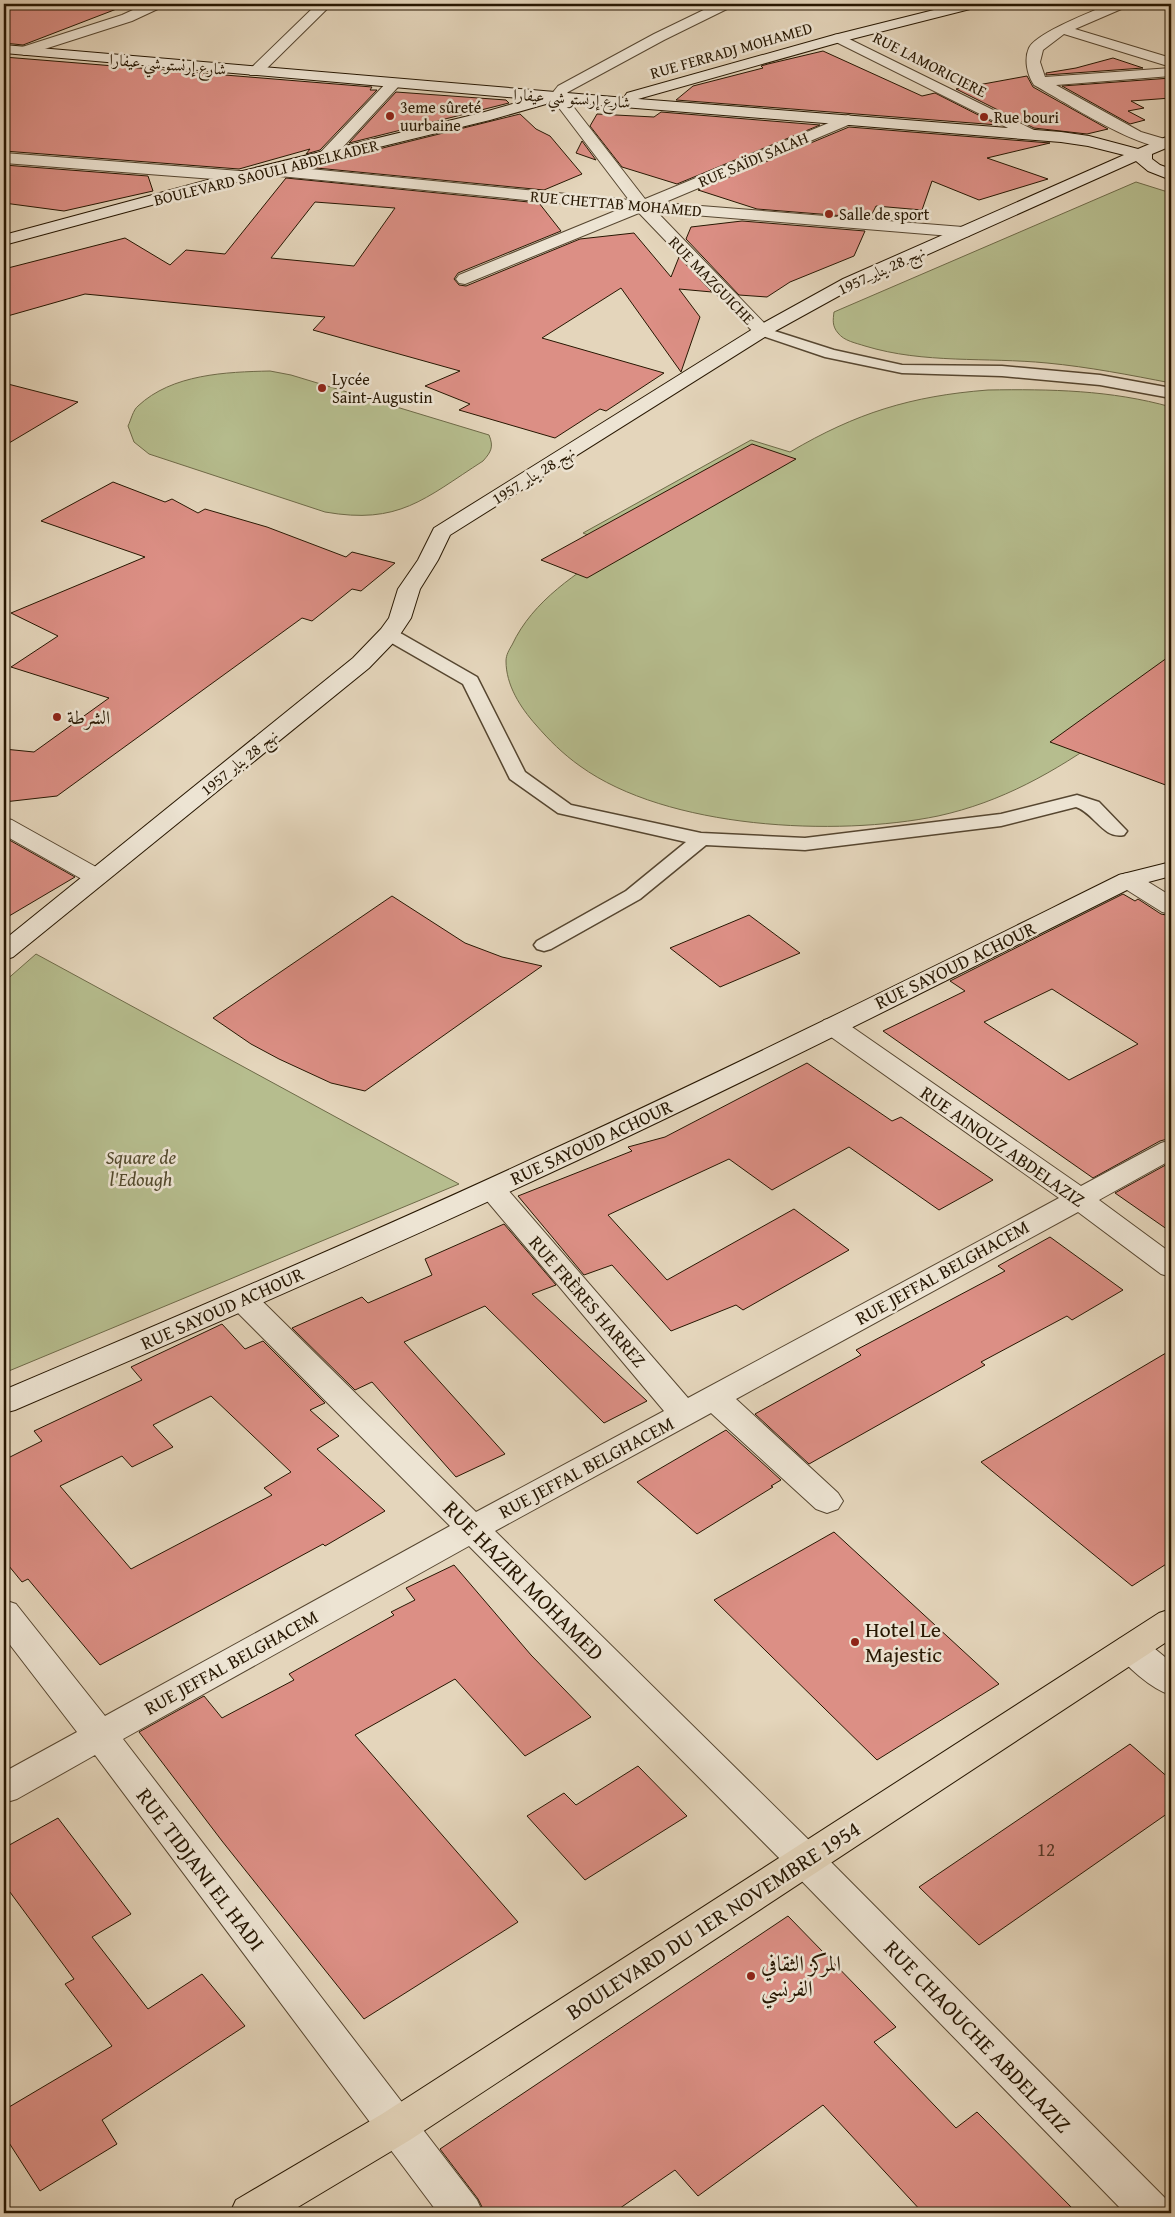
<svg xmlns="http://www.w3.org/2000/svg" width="1175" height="2217" viewBox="0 0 1175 2217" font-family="'Gentium Book Plus',Amiri,serif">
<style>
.green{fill:#b6bd8e;stroke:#6e6a48}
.building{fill:#dc8f85;stroke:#271702;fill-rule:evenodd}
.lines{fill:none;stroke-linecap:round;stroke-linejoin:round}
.lane-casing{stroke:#564630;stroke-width:3}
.street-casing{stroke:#564630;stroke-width:2}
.secondary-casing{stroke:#271702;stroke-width:2}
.primary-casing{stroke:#271702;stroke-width:2}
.lane{fill:#ede4d3;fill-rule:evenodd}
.street{fill:#ede4d3;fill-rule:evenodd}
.secondary{fill:#ede4d3;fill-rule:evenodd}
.primary{fill:#e4d5bb;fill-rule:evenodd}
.poi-dot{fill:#8f2418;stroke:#ede4d3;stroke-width:2}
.labels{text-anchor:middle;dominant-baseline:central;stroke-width:5;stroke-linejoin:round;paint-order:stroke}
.far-street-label{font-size:16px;fill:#271702;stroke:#ede4d3}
.far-poi-label{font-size:16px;fill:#271702;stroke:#ede4d3;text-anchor:start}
.poi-label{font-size:19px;fill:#271702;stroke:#ede4d3;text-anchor:start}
.street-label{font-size:19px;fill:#271702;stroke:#ede4d3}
.park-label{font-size:19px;font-style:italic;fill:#52492c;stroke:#ede4d3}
.near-number-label{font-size:19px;fill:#543523}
.near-street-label{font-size:22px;fill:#271702;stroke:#ede4d3}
.near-poi-label{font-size:22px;fill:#271702;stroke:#ede4d3;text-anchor:start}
</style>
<rect width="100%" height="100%" fill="#e4d5bb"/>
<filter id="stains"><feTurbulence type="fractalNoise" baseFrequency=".004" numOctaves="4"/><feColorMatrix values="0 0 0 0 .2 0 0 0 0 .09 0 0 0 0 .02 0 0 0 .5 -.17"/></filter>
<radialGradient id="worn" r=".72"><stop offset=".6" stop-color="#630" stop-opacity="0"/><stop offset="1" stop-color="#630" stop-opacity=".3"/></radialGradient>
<!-- green -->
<path class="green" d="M1136 182 1171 193V383C1130 375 1089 367 1047 363 986 357 924 364 865 346 856 343 844 341 838 333 832 326 833 320 834 312Z
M270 371 291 375 489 435C494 447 491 452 483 461 424 499 399 525 325 512L149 454 134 442 128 426C131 420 133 410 138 406 172 374 226 372 270 371Z
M988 390C1050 389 1111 390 1171 407V741L1156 753 1107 735C1054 772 1002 802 938 816 836 837 667 829 580 766 563 754 549 740 536 725 520 707 506 685 506 661 506 655 509 650 512 645 533 600 577 573 617 547L583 533 751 440 790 452C856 413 911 396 988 390Z
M36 954 459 1184 4 1373V982Z"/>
<!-- building -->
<path class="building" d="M4 4H126L127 5 23 45 4 43Z
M823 51 922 96 935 93 998 125 676 100 693 86 763 68 761 66 768 64Z
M4 57 372 87 370 90H377L320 150 306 154 310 149 239 169 4 151Z
M1113 58 1143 68 1046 75V73L1076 68Z
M1027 76 1033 87 1108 129 1087 134 1034 128 956 89Z
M1171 78V98L1131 101 1144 108 1128 111 1145 120 1130 124 1062 86Z
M396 92 506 100 509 103 349 143Z
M661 112 820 125 677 184 622 167 590 126 597 114 654 117Z
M520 114 536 129 550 136 582 174 544 190 306 167Z
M849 127 1050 143 987 158 1048 179 979 200 932 181 922 210 876 206 870 218 757 209 698 190Z
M582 141 596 160 576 153Z
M4 165 148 176 153 191 64 211 4 203Z
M286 178 539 203 561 231 458 273 454 279 459 285 466 286 580 239 634 233 671 277 679 257 712 292 679 289 700 317 681 372 621 288 542 338 664 373 606 411 600 409 555 438 459 410 470 404 425 386 460 371 313 330 325 317 85 294 4 317V269L125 238 170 265 186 250 225 254ZM315 202 395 208 354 266 271 258Z
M742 221 865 231 854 256 790 282 767 297 739 295 686 239 691 227Z
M4 383 78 402 4 446Z
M752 444 796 459 587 578 541 560Z
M113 482 165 502 172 499 198 513 205 509 267 527 346 557 352 552 395 563 361 591 352 589 312 621 302 618 57 796 4 802V749L34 752 109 698 11 667 58 636 11 613 145 557 41 521Z
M1171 655V787L1050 742Z
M4 837 75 877 4 919Z
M1123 894 1135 901 1138 899 1161 914 1171 916V1138L1160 1141 1093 1178 883 1031 965 991 950 981ZM1052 989 1138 1044 1069 1080 984 1022Z
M392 896 465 943 502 957 542 966 365 1091 331 1083 279 1059 251 1044 213 1018Z
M749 915 800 953 720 987 670 948Z
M807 1063 892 1121 901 1117 993 1180 939 1210 849 1147 772 1190 729 1159 608 1215 667 1280 794 1209 849 1250 743 1310 736 1305 671 1331 612 1265 584 1275 518 1196 632 1151 628 1147 665 1137Z
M1171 1162V1232L1115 1193Z
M504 1224 556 1285 532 1294 647 1401 604 1423 485 1306 404 1342 505 1454 456 1477 372 1382 355 1390 292 1328 362 1297 368 1303 432 1275 425 1259Z
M1050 1237 1123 1290 1072 1320 1067 1316 981 1362 985 1365 809 1464 755 1414 861 1355 856 1350 1005 1271 998 1266Z
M222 1324 245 1349 263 1341 325 1403 310 1410 339 1436 317 1449 385 1511 325 1546 323 1544 100 1665 28 1579 22 1582 4 1560V1460L42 1441 34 1431 142 1380 131 1367ZM211 1396 291 1472 264 1488 272 1495 131 1569 60 1486 122 1456 132 1467 173 1447 153 1425Z
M1171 1350V1561L1132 1586 981 1462Z
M726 1430 781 1480 771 1486 773 1487 697 1534 637 1482Z
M834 1532 999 1684 877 1760 714 1600Z
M454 1565 531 1655 591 1717 525 1756 455 1679 355 1735 518 1922 364 2019 222 1841 139 1732 204 1696 222 1718 294 1680 289 1674 394 1615 391 1612 415 1600 406 1588Z
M1130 1744 1171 1780V1811L979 1945 919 1887Z
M638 1766 687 1816 585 1880 527 1816 564 1793 576 1805Z
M58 1818 131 1914 92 1937 148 2009 202 1974 245 2026 102 2120 117 2144 40 2191 4 2135V2110L112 2046 65 1984 74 1979 4 1884V1848Z
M788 1916 896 2027 874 2042 956 2128 977 2112 1077 2213H923L823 2105 698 2196 675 2170 613 2213H485L478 2199 440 2149Z"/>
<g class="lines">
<!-- lane casing -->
<g class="lane-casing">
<path id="lane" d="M762 327 834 350 902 365 1002 366 1100 375 1171 388V398L1100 385 1002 376 902 373 825 357 757 334 755 331 757 328Z
M389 629 395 630 477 677 525 772 571 805 701 833 805 838 1001 814 1077 795 1099 802 1127 831 1124 835C1104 840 1094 813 1076 807L1001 826 805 850 706 845 640 899 551 949 544 951 537 949 534 945 537 941 626 891 686 842 558 813 510 779 463 684 383 638 380 634 383 630Z"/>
</g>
<!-- street casing -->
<g class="street-casing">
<path id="street" d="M146 4H164L162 7 132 21 29 54 24 55 17 51 19 48 122 15Z
M317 4H332L260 75H250L248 72 250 69Z
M716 4H733L731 7 664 40 568 92 565 96 645 199 848 115 853 117 856 120 853 123 663 203 963 227 969 228 971 232 969 236 963 237 657 212 768 327 771 331 768 335 762 336 756 335 639 213 465 284 459 283 456 279 459 275 620 209 269 175 263 173 261 170 263 167 269 165 629 200 550 96 558 86 654 34Z
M1110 4H1128L1126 7 1075 29 1171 58V67L1064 34 1043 50 1040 62 1045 77 1171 68V76L1056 85 1141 132 1168 140 1171 143 1168 146C1143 153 1060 99 1034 85 1027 75 1024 59 1029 48 1036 33 1093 11 1110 4Z
M839 34 1036 131 1039 134 1036 137H1026L834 41 832 38 834 35Z
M393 80 398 81 400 84 398 87 331 160H319L317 157 319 154 388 81Z
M4 153 240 171 246 173 248 176 246 179 240 181 4 163Z
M4 818 12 820 105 872 108 877 105 882 96 884 87 882 4 835Z
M1128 873 1137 875 1171 896V914L1162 912 1119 885 1116 880 1119 875Z
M833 1018 842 1020 1081 1186 1161 1143 1171 1140V1160L1099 1200 1171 1253V1277L1161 1274 1078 1212 736 1399 838 1493 843 1501 838 1509 827 1513 816 1509 711 1413 495 1531 818 1849 1167 2200 1171 2213H1125L792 1871 469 1546 123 1739 477 2200 483 2213H438L95 1755 17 1799 4 1803V1772L77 1732 4 1637V1600L16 1604 105 1716 450 1526 232 1307 228 1300 232 1293 243 1290 254 1293 476 1512 664 1411 482 1195 478 1189 482 1183 492 1180 502 1183 688 1398 1059 1198 824 1032 820 1026 824 1020Z
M1131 1635 1143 1639 1171 1662V1695C1153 1690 1123 1665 1114 1648L1119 1639Z"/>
</g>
<!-- secondary casing -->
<g class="secondary-casing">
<path id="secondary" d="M958 4H980L978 7 844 41 638 99 1061 132 1089 136 1138 149 1171 135V146L1152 154V159L1160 165 1171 169V180L1148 171 1136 161 855 287 768 335 450 535 438 560 420 589 411 618 397 639 369 668 13 957 4 960V940L353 658 381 629 389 618 398 589 418 560 434 528 756 327 843 279 1124 155 1088 146 1061 142 548 101 546 104 490 120 244 180 4 245V235L234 173 481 113 530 99 4 53V45L626 98 625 96 627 93 834 35Z
M1171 862V876L1137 885C951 978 766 1072 578 1160 392 1247 204 1329 15 1410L4 1413V1390C190 1311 375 1232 558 1147 747 1060 933 967 1119 875Z"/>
</g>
<!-- primary casing -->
<g class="primary-casing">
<path id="primary" d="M1171 1609V1639L410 2140 288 2213H230L236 2200 382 2114 1159 1613Z"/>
</g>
<!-- lane -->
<use href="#lane" class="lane"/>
<!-- street -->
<use href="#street" class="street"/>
<!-- secondary -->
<use href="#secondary" class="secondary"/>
<!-- primary -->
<use href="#primary" class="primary"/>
</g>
<!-- markers -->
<g class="poi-dot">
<circle cx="390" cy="116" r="5"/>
<circle cx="984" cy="117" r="5"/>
<circle cx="829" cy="214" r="5"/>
<circle cx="322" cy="388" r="5"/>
<circle cx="57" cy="717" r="5"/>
<circle cx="855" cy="1642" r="5"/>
<circle cx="751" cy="1976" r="5"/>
</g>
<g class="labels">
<!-- far-street labels -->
<g class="far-street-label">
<text transform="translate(731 50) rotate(-16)">RUE FERRADJ MOHAMED</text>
<text transform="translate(168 64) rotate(5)">شارع إرنستو شي عيفارا</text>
<text transform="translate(930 64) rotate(27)">RUE LAMORICIERE</text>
<text transform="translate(572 98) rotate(4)">شارع إرنستو شي عيفارا</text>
<text transform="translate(753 159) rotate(-23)">RUE SAÏDI SALAH</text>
<text transform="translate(266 172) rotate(-14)">BOULEVARD SAOULI ABDELKADER</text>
<text transform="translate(616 203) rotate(5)">RUE CHETTAB MOHAMED</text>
<text transform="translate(881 270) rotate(-25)">نهج 28 يناير 1957</text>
<text transform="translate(712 280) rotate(46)">RUE MAZGUICHE</text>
<text transform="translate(533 475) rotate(-32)">نهج 28 يناير 1957</text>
<text transform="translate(239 762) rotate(-39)">نهج 28 يناير 1957</text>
</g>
<!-- far-poi labels -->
<g class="far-poi-label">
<text x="400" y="107">3eme sûreté<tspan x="400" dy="18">uurbaine</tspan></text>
<text x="994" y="117">Rue bouri</text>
<text x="839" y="214">Salle de sport</text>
<text x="332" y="379">Lycée<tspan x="332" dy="18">Saint-Augustin</tspan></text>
</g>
<!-- poi labels -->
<g class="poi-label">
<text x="67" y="717">الشرطة</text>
</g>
<!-- street labels -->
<g class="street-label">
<text transform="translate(955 965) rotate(-26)">RUE SAYOUD ACHOUR</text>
<text transform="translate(591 1142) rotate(-25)">RUE SAYOUD ACHOUR</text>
<text transform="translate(1003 1146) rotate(35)">RUE AINOUZ ABDELAZIZ</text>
<text transform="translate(942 1272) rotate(-29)">RUE JEFFAL BELGHACEM</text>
<text transform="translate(588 1301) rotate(49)">RUE FRÈRES HARREZ</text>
<text transform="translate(222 1308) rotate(-24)">RUE SAYOUD ACHOUR</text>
<text transform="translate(586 1467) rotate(-28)">RUE JEFFAL BELGHACEM</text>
<text transform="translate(231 1662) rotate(-29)">RUE JEFFAL BELGHACEM</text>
</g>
<!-- park labels -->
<g class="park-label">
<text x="141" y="1157">Square de<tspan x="141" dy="22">l'Edough</tspan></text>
</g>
<!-- near-number labels -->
<g class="near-number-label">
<text x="1046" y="1849">12</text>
</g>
<!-- near-street labels -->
<g class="near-street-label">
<text transform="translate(524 1580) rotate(45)">RUE HAZIRI MOHAMED</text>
<text transform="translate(201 1869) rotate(53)">RUE TIDJANI EL HADI</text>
<text transform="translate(713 1920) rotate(-33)">BOULEVARD DU 1ER NOVEMBRE 1954</text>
<text transform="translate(978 2036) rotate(46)">RUE CHAOUCHE ABDELAZIZ</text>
</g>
<!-- near-poi labels -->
<g class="near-poi-label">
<text x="865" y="1629">Hotel Le<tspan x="865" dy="25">Majestic</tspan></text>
<text x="761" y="1963">المركز الثقافي<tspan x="761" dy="25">الفرنسي</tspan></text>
</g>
</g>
<!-- margin -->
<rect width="1175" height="2217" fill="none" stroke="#e4d5bb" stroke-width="20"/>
<rect x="5" y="5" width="1165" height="2207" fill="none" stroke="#271702" stroke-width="2.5"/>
<rect x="10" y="10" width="1155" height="2197" fill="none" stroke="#271702"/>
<rect width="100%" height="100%" filter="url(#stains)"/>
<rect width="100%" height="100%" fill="url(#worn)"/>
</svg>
